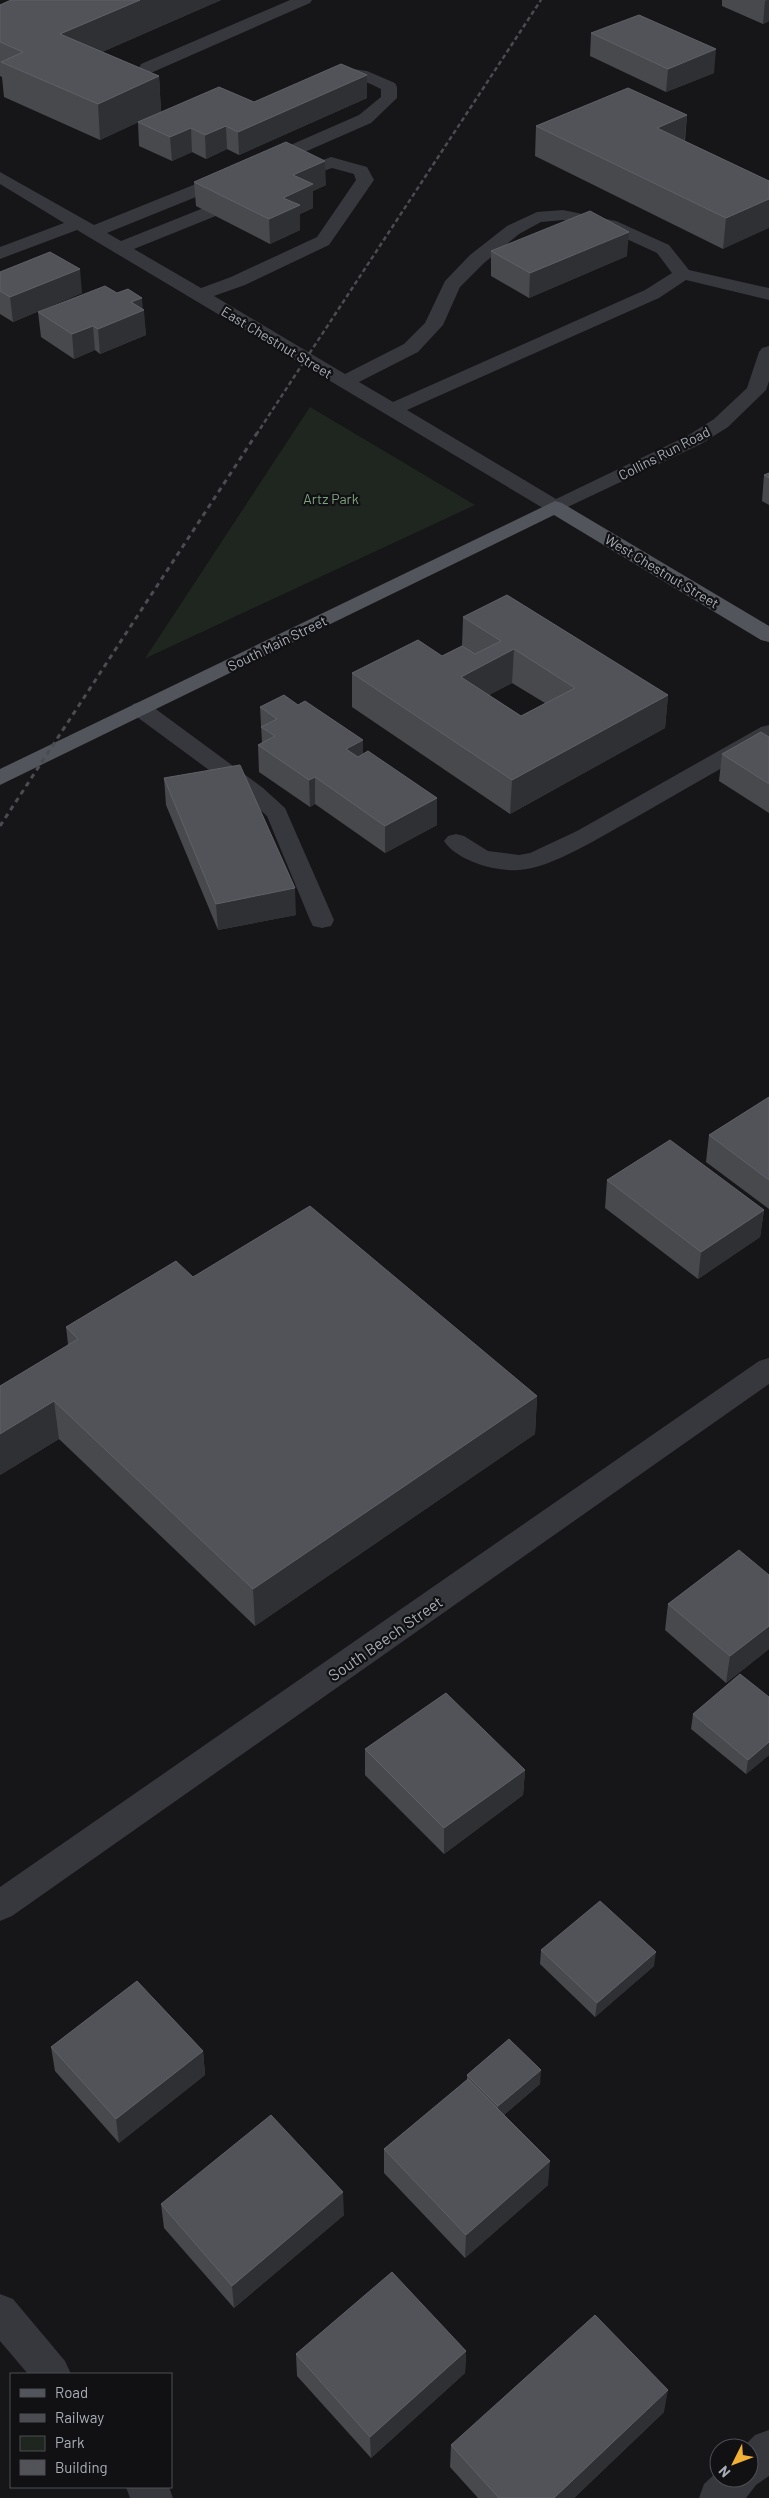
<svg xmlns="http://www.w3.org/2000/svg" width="769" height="2498" viewBox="0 0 769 2498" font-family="Barlow,sans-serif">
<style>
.green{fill:#1e261f}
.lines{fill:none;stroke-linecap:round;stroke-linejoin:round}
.minor{fill:#37383d;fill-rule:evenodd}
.major{fill:#53555c;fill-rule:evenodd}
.rail-far1{stroke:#4a4c52;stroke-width:2.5;stroke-dasharray:4.5 3;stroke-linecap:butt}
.rail{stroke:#4a4c52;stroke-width:3;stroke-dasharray:5 4.5;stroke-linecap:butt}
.wall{fill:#47494d;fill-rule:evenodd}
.shaded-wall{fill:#2f3033}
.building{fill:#525359;stroke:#5f6168;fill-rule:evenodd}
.labels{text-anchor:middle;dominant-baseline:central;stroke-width:4.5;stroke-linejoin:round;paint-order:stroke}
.far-street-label{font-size:14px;fill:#a8adb8;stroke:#111113}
.far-park-label{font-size:14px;fill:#7fa381;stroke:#111113}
.street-label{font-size:16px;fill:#a8adb8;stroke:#111113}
</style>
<rect width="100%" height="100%" fill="#161618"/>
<!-- green -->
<path class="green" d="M310 407 475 505 146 658V657Z"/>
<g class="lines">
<!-- minor -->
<path class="minor" d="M290 0H312L310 3 153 72H141L139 68 141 64Z
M346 68 367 71 395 83 397 87V98L371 123 275 165 107 233 121 241 236 195H248L251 199 248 203 134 249 201 288 231 277 317 237 356 180 354 174 332 168 291 183 285 182 282 178 285 174 331 157 367 167 374 180 329 245 245 285 214 296 345 374 404 344 425 323 445 281 470 255 507 226 537 212 563 210 616 221 669 245 689 270 769 288V300L686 280 659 298 407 410 556 499 687 436 714 419 747 388 759 352 762 348 769 346V381L766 390 728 427 701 444 555 513 548 511 77 230 0 259V247L64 223 0 184V172L94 225 263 157 359 115 381 97V89C369 83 358 77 345 78 337 78 331 80 324 79L322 75 324 71ZM563 220 605 229 657 253 672 273 645 290 393 402 359 382 418 352 443 325 460 287 484 263 519 234 541 222Z
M141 702 149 704 263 788 285 808 334 920 331 926 322 928 313 926 310 920 267 816 247 798 133 714 130 709 133 704Z
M769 725V741C724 767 678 793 633 819 603 835 553 868 519 870 496 872 457 861 444 841L448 836 456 834 464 836 488 851 519 855 530 853 577 831 761 727Z
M769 1358V1384L12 1916 0 1921V1887L759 1361Z
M0 2294 13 2299 65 2361 71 2374H28L0 2341Z
M769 2430V2476L756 2485 746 2498H699L704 2484 719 2470V2478H749V2448H742L755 2435Z
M126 2487H169L173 2498H130Z"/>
<!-- major -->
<path class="major" d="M555 501 562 503 769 626V642L761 640 554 515 0 785V769Z"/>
<!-- rail-far1 -->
<path class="rail-far1" d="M256 435 541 0"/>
<!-- rail -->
<path class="rail" d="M0 826 257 433"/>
</g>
<!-- wall -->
<path class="wall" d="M11 0H221L102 52 159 76 161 112 254 102 367 98 239 155 227 149 206 159 192 152 172 161 139 146 138 122 100 140 4 97 2 77 0 76V5Z
M722 0H769V21L763 24 722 6Z
M591 33 714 73 666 92 590 56Z
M687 115 685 141 769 181 723 249 535 156 536 126Z
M194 182 326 185 313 191V208L300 214V230L270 244 196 206Z
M491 251 627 256 529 298 491 276Z
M0 272 82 293 13 322 0 314Z
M117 293 143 309 146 335 100 354 95 350 74 359 41 337 38 312Z
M769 473V505L762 501 764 475Z
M463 617 668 695 665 728 510 814 352 707V673L442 656 462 646ZM512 683 545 703 521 716 489 695Z
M260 707 363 754 437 798V825L385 853 315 804 310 807 259 772 258 745 262 743Z
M769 737V813L719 781 722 754Z
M164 778 296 915 218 930 166 805Z
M769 1097V1209L706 1162 709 1135Z
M607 1180 764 1210 760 1237 698 1279 605 1208Z
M193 1277 537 1396 535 1434 255 1626 59 1439 0 1475 68 1344 66 1327Z
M769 1575V1649L726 1683 665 1630 668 1604Z
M769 1697V1755L746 1774 691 1729 693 1714Z
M365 1749 525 1770 523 1795 444 1854 365 1775Z
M541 1950 654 1966 595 2017 540 1964Z
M51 2047 203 2051 205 2075 119 2143 55 2071Z
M467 2075 540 2084 504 2115 548 2185 465 2258 384 2173V2149L467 2081Z
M161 2204 344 2215 234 2308 164 2228Z
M466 2351 465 2373 371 2458 297 2376 296 2354Z
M664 2412 574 2498H478L450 2467 451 2445Z"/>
<!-- shaded-wall -->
<path class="shaded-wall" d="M140 0H221L63 69 60 34Z
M767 0H769V21L763 24 765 1Z
M716 49 714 73 666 92 668 69Z
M367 75V98L239 155 238 132Z
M159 76 161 112 100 140 98 104Z
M687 115 684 145 657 128Z
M226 126 227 149 206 159 205 135Z
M191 128 192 152 172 161 170 137Z
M325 161 326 185 313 191V208L300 214V230L270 244 269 219 283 198 293 175Z
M769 199V228L723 249 726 218Z
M629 232 627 256 529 298 530 273Z
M80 269 82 293 13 322 10 297Z
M142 298 143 311 144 310 146 335 100 354 98 329 131 302Z
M93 326 95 350 74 359 72 334Z
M514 649 512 683 460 710 461 677Z
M668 695 665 728 510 814 512 780Z
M363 740V767L346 749Z
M315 777V804L310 807 309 780Z
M437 798V825L385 853V826Z
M295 888 296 915 218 930 216 904Z
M764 1210 760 1237 698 1279 701 1252Z
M537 1396 535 1434 255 1626 253 1589Z
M54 1401 59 1439 0 1475V1434Z
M769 1626V1649L726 1683 730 1656Z
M769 1742V1755L746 1774 748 1760Z
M525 1770 523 1795 444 1854V1828Z
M656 1952 654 1966 595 2017 597 2003Z
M203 2051 205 2075 119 2143 116 2119Z
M541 2070 540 2084 498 2120V2106Z
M550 2161 548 2185 465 2258 466 2235Z
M343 2192 344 2215 234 2308 232 2286Z
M466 2351 465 2373 371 2458 370 2437Z
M668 2390 664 2412 574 2498H554Z"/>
<!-- building -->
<path class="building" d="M11 0H140L60 34 159 76 98 104 1 62 23 52 0 42V5Z
M639 15 716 49 668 69 591 33Z
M341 64 367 75 238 132 226 126 205 135 191 128 170 137 138 122 219 87 254 102Z
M628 88 687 115 657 128 769 181V199L726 218 536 126Z
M286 142 325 161 293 175 313 184 283 198 300 205 269 219 194 182Z
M590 211 629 232 530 273 491 251Z
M50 252 80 269 10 297 0 291V272Z
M105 286 117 293 128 289 142 298 131 302 144 310 98 329 93 326 72 334 38 312Z
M769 473V478L764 475Z
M507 595 668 695 512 780 352 673 418 640 442 656 462 646 475 654 501 641 463 617ZM514 649 575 688 521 716 461 677Z
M284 695 298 705 305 701 363 740 346 749 358 757 368 751 437 798 385 826 315 777 309 780 258 745 275 736 261 727 277 719 260 707Z
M761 732 769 737V784L722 754Z
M240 765 295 888 216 904 164 778Z
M769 1097V1180L709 1135Z
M670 1140 764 1210 701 1252 607 1180Z
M310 1206 537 1396 253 1589 54 1401 0 1434V1386L78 1339 66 1327 176 1261 193 1277Z
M739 1550 769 1575V1626L730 1656 668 1604Z
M740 1674 769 1697V1742L748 1760 693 1714Z
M446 1693 525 1770 444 1828 365 1749Z
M600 1901 656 1952 597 2003 541 1950Z
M137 1981 203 2051 116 2119 51 2047Z
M509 2039 541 2070 498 2106 467 2075Z
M468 2079 550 2161 466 2235 384 2149Z
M271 2115 343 2192 232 2286 161 2204Z
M392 2272 466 2351 370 2437 296 2354Z
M595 2315 668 2390 554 2498H499L451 2445Z"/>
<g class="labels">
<!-- far-street labels -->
<g class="far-street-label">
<text transform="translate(277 342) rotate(31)">East Chestnut Street</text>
<text transform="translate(664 453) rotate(-27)">Collins Run Road</text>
<text transform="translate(662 571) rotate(31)">West Chestnut Street</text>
<text transform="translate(277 643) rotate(-26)">South Main Street</text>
</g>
<!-- far-park labels -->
<g class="far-park-label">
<text x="331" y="498">Artz Park</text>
</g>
<!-- street labels -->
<g class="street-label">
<text transform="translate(385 1638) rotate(-35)">South Beech Street</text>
</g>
</g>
<!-- legend -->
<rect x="10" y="2373" width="162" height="115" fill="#111113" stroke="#4d4f55"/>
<rect x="20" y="2389" width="25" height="8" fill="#53555c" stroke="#4d4f55"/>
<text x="55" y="2398" font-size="15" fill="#a8adb8">Road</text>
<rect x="20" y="2414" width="25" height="8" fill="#4a4c52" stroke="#4d4f55"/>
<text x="55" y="2423" font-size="15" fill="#a8adb8">Railway</text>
<rect x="20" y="2436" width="25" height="15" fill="#1e261f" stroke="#4d4f55"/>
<text x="55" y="2448" font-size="15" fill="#a8adb8">Park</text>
<rect x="20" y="2460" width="25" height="15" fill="#525359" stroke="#4d4f55"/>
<text x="55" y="2473" font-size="15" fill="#a8adb8">Building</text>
<!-- north arrow -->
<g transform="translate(734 2463) rotate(228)"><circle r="24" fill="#111113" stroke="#4d4f55"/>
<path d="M0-4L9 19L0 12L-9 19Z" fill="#f2b134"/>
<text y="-8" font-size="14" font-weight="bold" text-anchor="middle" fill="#a8adb8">N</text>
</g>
</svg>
